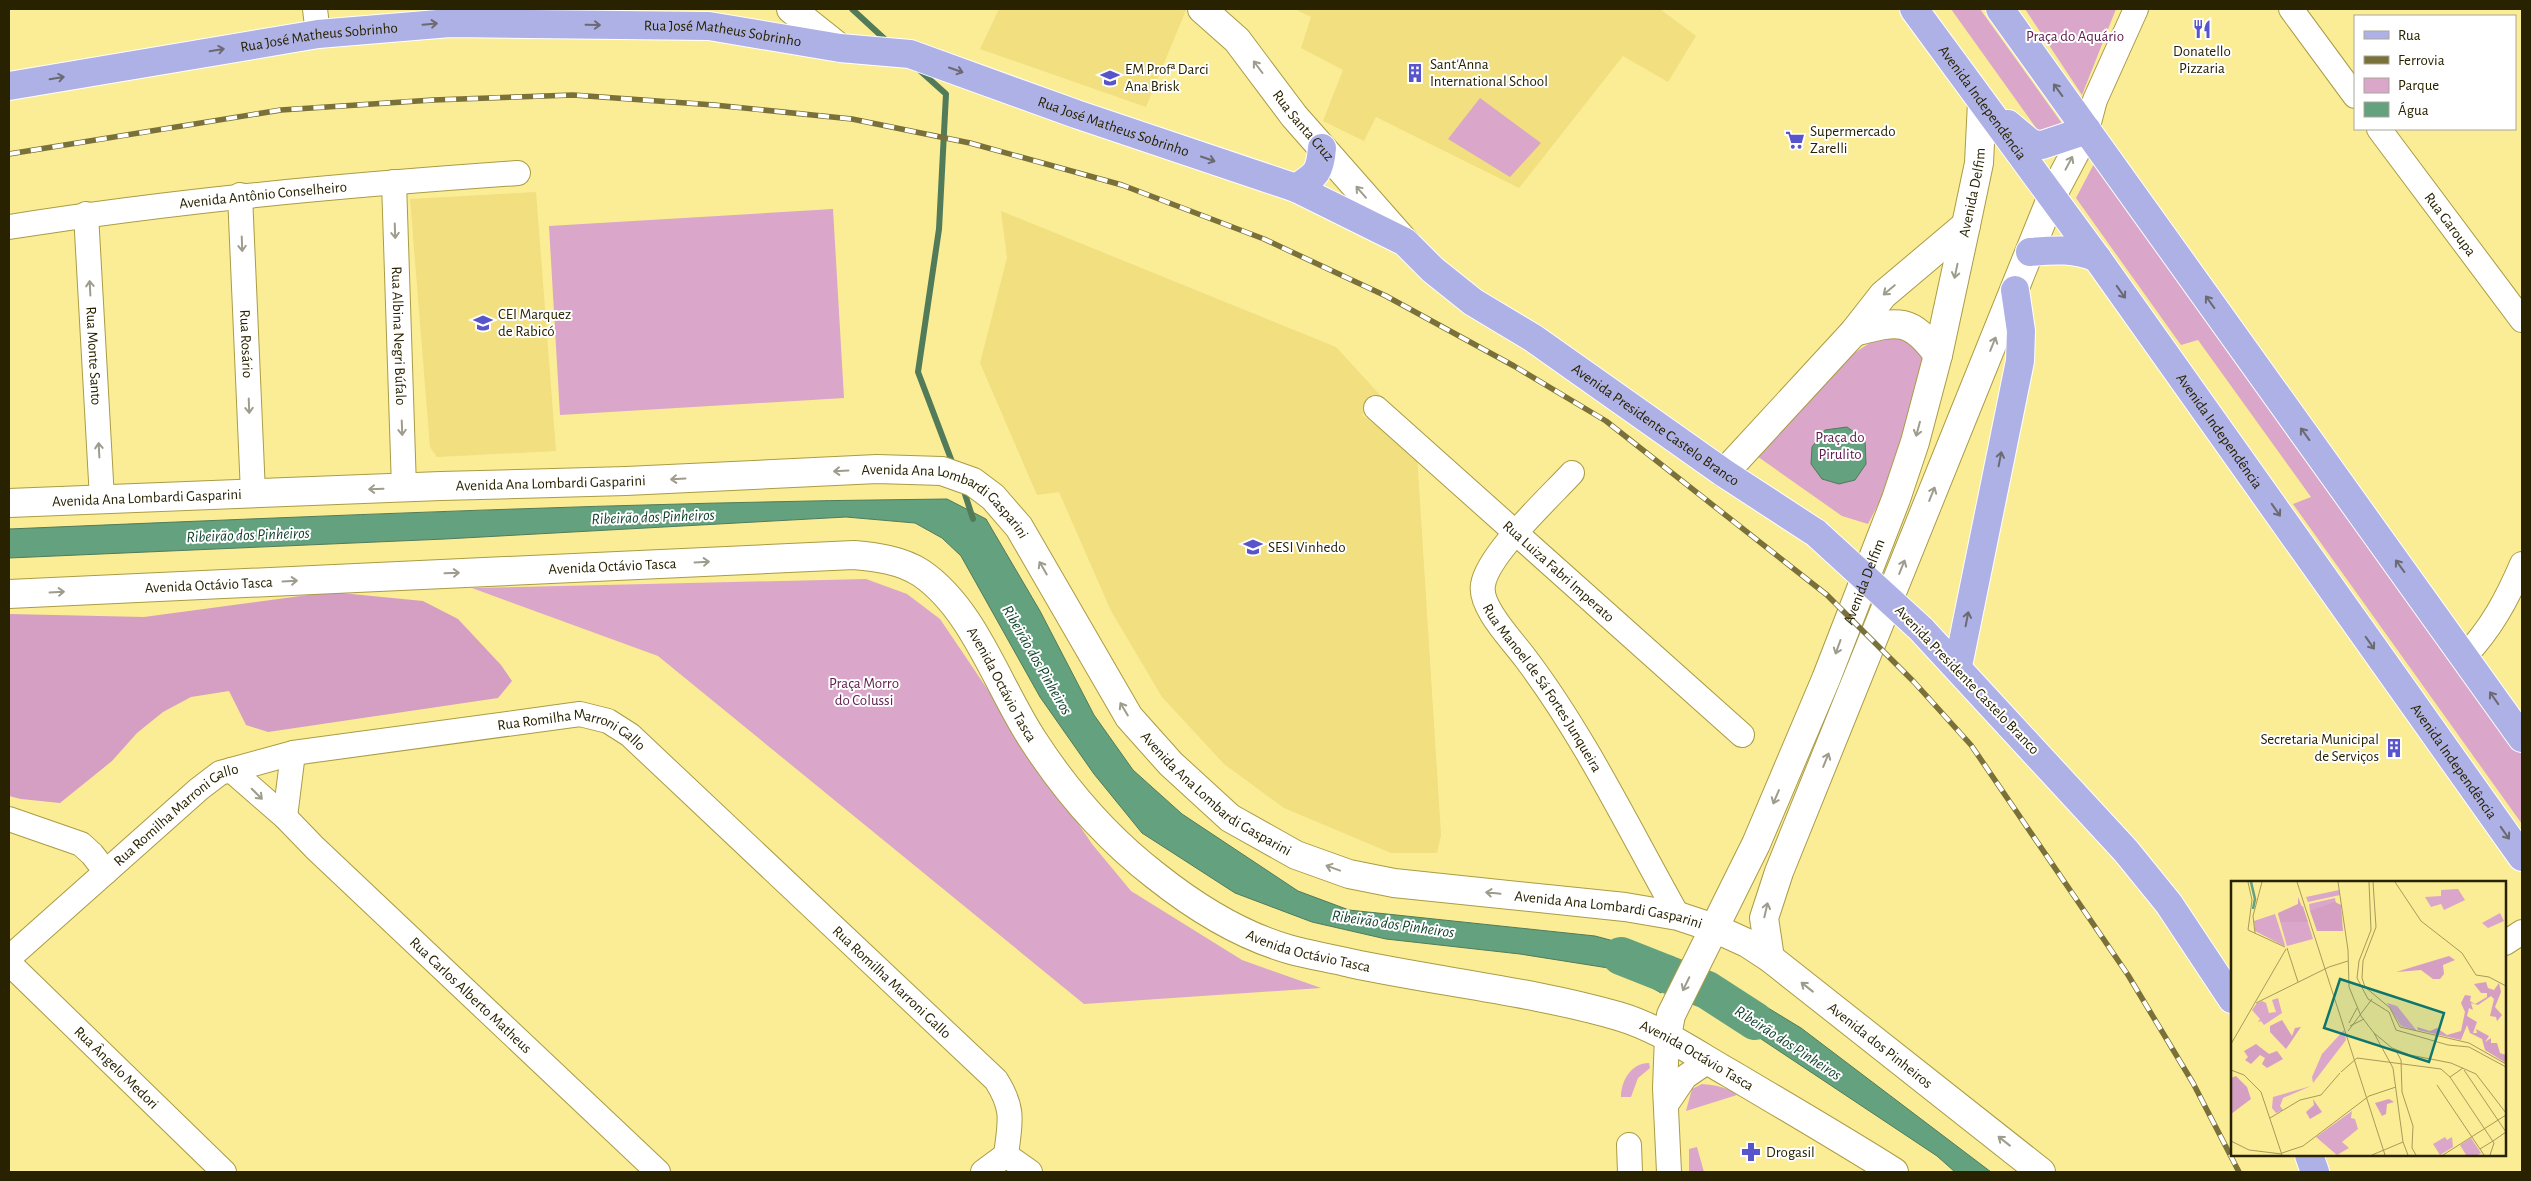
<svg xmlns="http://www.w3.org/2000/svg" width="2531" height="1181" viewBox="0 0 2531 1181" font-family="'Alegreya Sans',sans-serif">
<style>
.built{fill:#f1df80}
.green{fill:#daa6c9}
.forest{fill:#d59ec3}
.water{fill:#63a17f;stroke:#517b59}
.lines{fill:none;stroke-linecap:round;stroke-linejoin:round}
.stream{stroke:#517b59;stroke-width:6}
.river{stroke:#63a17f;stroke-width:38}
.minor-casing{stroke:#aa9b45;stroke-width:26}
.tertiary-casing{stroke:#aa9b45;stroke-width:30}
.primary-casing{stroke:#fff;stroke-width:30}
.minor{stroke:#fff;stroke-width:24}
.tertiary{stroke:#fff;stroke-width:28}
.primary{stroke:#aeb1e5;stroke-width:28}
.rail-casing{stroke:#79703a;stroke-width:5.5}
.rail{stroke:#fff;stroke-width:4;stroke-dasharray:11;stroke-linecap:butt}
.primary-bridge-casing{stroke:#fff;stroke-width:30;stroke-linecap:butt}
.primary-bridge{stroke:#aeb1e5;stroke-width:28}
.oneway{stroke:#6b6a72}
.oneway2{stroke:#9e9c8c}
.labels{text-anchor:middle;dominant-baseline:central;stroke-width:4;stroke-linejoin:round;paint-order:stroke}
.street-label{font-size:15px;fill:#282200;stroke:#fff}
.park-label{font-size:15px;fill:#612050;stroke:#fff}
.poi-label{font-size:15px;fill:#282200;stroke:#fff;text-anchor:start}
.water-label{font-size:16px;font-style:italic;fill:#0c3f28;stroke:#fff}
.inset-river{fill:none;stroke:#63a17f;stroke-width:2.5}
.inset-road{fill:none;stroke:#a79b5a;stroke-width:1}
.view{fill:#0f766e;fill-opacity:0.15;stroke:#0f766e;stroke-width:2.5}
.inset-edge{fill:none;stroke:#282200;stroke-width:2.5}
</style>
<rect width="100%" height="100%" fill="#fbec96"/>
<!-- built -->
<path class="built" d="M999 9H1184L1186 10 1146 107 980 49Z
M1295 9H1660L1696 36 1668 82 1623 56 1519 188 1376 117 1364 141 1323 121 1343 70 1301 48 1311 17Z
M536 192 556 451 437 457 430 447 410 199Z
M1001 211 1336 347 1381 396 1362 415 1417 455 1441 835 1437 853H1391L1284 808 1224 764 1162 697 1111 611 1059 492 1037 495 980 363 1007 258Z"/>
<!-- green -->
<path class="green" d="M1951 9H1980L2061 122V127L2039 132Z
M2025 9H2116L2082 95Z
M1480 98 1541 143 1510 177 1448 139Z
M2097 158 2522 749V824L2293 504 2311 497 2198 340 2181 345 2076 198Z
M833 209 844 398 560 415 549 226Z
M1914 334 1925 362 1885 491 1868 524 1842 516 1754 454 1853 354 1880 336Z
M866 579 907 594 940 619 1092 844 1131 891 1242 960 1321 988 1084 1004 658 656 472 588Z
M1649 1063 1650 1068 1638 1078 1631 1097H1621C1621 1081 1631 1063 1649 1063Z
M1702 1084C1714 1085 1728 1087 1737 1095L1686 1111 1692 1089Z
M1697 1147 1704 1172H1689V1149Z"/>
<!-- forest -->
<path class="forest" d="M331 592 423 601 458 619 501 665 512 681 498 698 268 732 246 725 229 691 191 697 163 712 137 733 112 761 60 803 21 799 9 796V614L144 617Z"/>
<!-- water -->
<path class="water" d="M1847 427 1865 440 1866 464 1855 480 1839 484 1822 479 1811 464 1812 447 1825 430Z
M947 499 986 519 1040 611 1094 715 1133 770 1182 814 1298 891 1349 910 1595 936 1674 957 1661 993 1621 970 1520 954 1386 939 1312 922 1235 893 1142 833 1094 774 1040 697 961 556 942 538 915 523 846 517 445 539 9 558V529C322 516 634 502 947 499Z
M1722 980 1801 1028 1991 1172H1955L1937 1156 1707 1003Z"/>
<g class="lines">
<!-- stream -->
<path class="stream" d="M852 9 889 43
M917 68 946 94 939 229 918 372 954 467
M963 488 973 519"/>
<!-- river -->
<path class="river" d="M1621 956 1707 990 1755 1021"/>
<!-- minor casing -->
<g class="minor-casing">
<g id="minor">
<path d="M315 9 318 34"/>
<path d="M2291 9 2355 96"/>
<path id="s1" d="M2379 129 2522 320"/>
<path d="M2087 130 2095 100 2136 9"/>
<path id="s2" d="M394 182 404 488"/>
<path id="s3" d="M240 195 253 493"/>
<path id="s4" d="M86 214 102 499"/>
<path id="s5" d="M9 227C178 200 347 185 518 173"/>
<path id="s6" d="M1376 408 1742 735"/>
<path id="s7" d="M1572 473C1551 496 1487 555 1483 585 1479 607 1513 641 1526 659 1585 737 1630 831 1678 916"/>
<path d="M2464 657C2491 629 2507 599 2522 564"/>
<path id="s8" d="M231 770 285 817 315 848 658 1172"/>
<path d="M285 817 293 753"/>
<path d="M9 819 81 844 92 854 106 872"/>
<path d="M2505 943 2522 932"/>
<path id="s9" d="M9 958 199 789 220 773 293 753 580 714 608 721 630 735 996 1080C1015 1110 1010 1122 1006 1155"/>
<path id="s10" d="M9 963 224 1172"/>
<path d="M1667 1036 1665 1088 1669 1172"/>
<path d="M1666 1105 1685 1077 1708 1061"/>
<path d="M1629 1145 1630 1172"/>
<path d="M1006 1155 1030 1172"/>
<path d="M983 1172 1006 1155"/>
</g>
</g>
<!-- tertiary casing -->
<g class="tertiary-casing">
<g id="tertiary">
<path d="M791 9 840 48"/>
<path id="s11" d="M1202 9 1237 40 1294 116 1405 242"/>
<path d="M1854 332C1897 321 1910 316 1938 355"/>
<path d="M1724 473 1854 332 1883 295 1966 225"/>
<path id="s12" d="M9 503 441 486 626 481 877 469 942 471 973 482 993 497 1019 527 1129 717 1171 764 1230 818 1296 855 1349 874 1394 883 1625 907 1678 916 1714 928 1747 943 1770 958 2041 1172"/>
<path id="s13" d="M9 594 854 555C876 557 901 560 921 573 974 609 998 687 1033 740 1066 791 1108 839 1156 876 1195 907 1240 935 1288 949 1309 955 1330 958 1350 963 1439 982 1531 991 1618 1016 1659 1028 1694 1053 1731 1074 1785 1106 1840 1138 1894 1172"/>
<path d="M1770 958 1764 918 1779 872 2052 196 2087 130"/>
<path id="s14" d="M1667 1036 1671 1015 1756 844 1826 679 1896 499 1915 442 1938 355 1966 225 1979 163 1982 102"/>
</g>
</g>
<!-- primary casing -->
<g class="primary-casing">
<g id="primary">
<path id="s15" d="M1914 9 2097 258 2522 857"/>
<path d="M2000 9 2522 738"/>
<path id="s16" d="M9 86 318 34 450 23 709 26 840 48 910 54 1076 114 1296 188 1405 242 1433 270 1473 302 1533 338 1724 473 1816 533"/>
<path d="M2008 124 2032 144 2042 145 2087 130"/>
<path d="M1296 188C1316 175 1320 173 1322 148"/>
<path d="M2030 252C2054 250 2075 248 2097 258"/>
<path d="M1921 629 2126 851 2169 904 2232 999"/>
<path d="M1958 666 2020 361 2021 331 2015 290"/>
<path d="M2309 1155 2315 1172"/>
</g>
</g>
<!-- minor -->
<use href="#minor" class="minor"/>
<!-- tertiary -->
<use href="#tertiary" class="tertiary"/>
<!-- primary -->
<use href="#primary" class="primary"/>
<!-- rail casing -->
<g class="rail-casing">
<path id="rail" d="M9 154 281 110 433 100 573 95 714 105 852 119 970 143 1122 185 1264 239 1386 296 1514 366 1606 421 1827 595 1914 682 1971 745 2128 975 2193 1083 2239 1172"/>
</g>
<!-- rail -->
<use href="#rail" class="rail"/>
<!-- primary-bridge casing -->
<g class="primary-bridge-casing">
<path id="primary-bridge" d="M1816 533 1921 629"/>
</g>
<!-- primary-bridge -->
<use href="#primary-bridge" class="primary-bridge"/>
</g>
<!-- one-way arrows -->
<defs><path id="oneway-shaft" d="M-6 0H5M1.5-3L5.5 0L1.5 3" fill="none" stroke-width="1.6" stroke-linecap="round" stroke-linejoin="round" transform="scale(1.25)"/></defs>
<g class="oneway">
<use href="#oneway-shaft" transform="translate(430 24) rotate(-5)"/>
<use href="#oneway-shaft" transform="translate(593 25) rotate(1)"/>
<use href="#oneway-shaft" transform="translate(217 50) rotate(-10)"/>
<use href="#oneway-shaft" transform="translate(956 70) rotate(19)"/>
<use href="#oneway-shaft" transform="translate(57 78) rotate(-10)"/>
<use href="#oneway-shaft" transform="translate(2058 90) rotate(-126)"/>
<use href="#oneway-shaft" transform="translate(1208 159) rotate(19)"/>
<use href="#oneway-shaft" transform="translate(2121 292) rotate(55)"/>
<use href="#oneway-shaft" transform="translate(2210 302) rotate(-126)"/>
<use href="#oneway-shaft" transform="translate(2305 434) rotate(-126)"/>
<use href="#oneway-shaft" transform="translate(2000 459) rotate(-79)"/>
<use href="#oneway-shaft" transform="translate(2276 510) rotate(55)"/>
<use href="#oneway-shaft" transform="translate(2400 566) rotate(-126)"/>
<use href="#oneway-shaft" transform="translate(1967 619) rotate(-79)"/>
<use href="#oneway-shaft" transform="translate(2370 643) rotate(55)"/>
<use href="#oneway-shaft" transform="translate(2494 698) rotate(-125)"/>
<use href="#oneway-shaft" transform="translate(2505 833) rotate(55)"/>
</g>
<g class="oneway2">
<use href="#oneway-shaft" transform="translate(1258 67) rotate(-127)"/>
<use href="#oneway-shaft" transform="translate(2069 163) rotate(-62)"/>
<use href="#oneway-shaft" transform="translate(1361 192) rotate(-131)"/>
<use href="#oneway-shaft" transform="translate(395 231) rotate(88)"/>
<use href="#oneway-shaft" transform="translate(242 244) rotate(88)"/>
<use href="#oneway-shaft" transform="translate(1956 271) rotate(102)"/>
<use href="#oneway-shaft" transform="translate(90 288) rotate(-93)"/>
<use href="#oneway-shaft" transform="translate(1889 290) rotate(140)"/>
<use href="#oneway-shaft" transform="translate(1993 344) rotate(-68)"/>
<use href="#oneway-shaft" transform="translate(249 406) rotate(88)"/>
<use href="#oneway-shaft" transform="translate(402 428) rotate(88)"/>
<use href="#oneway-shaft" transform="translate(1918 429) rotate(105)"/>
<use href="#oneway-shaft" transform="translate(99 450) rotate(-93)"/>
<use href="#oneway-shaft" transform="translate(841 471) rotate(177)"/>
<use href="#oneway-shaft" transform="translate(678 479) rotate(177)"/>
<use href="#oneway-shaft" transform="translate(376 489) rotate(178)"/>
<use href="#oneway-shaft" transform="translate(1932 494) rotate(-68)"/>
<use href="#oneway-shaft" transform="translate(702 562) rotate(-3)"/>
<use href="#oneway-shaft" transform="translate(1902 567) rotate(-68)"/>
<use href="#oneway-shaft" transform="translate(1043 568) rotate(-120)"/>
<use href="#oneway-shaft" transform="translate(452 573) rotate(-2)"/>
<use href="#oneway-shaft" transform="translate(290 581) rotate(-3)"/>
<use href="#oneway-shaft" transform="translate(57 592) rotate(-3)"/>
<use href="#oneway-shaft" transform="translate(1838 647) rotate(110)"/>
<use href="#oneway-shaft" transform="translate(1124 709) rotate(-121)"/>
<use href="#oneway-shaft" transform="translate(1826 760) rotate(-68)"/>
<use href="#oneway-shaft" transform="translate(257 794) rotate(45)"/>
<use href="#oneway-shaft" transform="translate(1776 797) rotate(113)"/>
<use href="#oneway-shaft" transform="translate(1333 868) rotate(-160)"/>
<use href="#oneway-shaft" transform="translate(1493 893) rotate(-174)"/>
<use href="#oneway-shaft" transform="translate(1766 910) rotate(-77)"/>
<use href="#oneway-shaft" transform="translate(1686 984) rotate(116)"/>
<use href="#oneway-shaft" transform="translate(1807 987) rotate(-142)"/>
<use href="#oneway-shaft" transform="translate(2004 1141) rotate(-142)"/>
</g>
<!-- icons -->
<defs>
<g id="restaurant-bare" transform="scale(1.5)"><path d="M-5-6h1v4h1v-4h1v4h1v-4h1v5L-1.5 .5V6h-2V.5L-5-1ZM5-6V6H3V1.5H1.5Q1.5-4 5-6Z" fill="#5754cc" stroke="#fff" stroke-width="2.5" paint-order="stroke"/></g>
<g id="building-bare" transform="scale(1.5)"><path d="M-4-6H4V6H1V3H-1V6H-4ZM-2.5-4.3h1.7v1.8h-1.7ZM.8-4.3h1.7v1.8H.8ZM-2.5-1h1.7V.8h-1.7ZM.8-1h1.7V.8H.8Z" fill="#5754cc" stroke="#fff" stroke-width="2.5" paint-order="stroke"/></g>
<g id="school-bare" transform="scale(1.5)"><path d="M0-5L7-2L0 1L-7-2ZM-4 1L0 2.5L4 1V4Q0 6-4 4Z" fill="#5754cc" stroke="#fff" stroke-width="2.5" paint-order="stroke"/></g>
<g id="supermarket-bare" transform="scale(1.5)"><path d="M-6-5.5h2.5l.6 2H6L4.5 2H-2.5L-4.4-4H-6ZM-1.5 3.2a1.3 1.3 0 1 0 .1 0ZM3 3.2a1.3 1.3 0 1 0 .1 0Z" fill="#5754cc" stroke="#fff" stroke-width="2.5" paint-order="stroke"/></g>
<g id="pharmacy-bare" transform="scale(1.5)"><path d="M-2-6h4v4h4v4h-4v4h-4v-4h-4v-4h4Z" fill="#5754cc" stroke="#fff" stroke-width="2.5" paint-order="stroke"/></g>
</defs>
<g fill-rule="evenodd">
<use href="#restaurant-bare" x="2202" y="29"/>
<use href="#building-bare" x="1415" y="73"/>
<use href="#school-bare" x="1110" y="78"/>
<use href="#supermarket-bare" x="1795" y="140"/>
<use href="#school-bare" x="483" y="323"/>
<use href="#school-bare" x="1253" y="547"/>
<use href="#building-bare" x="2394" y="748"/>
<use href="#pharmacy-bare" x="1751" y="1152"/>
</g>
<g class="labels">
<!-- street labels -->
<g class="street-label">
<text stroke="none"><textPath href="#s16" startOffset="719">Rua José Matheus Sobrinho</textPath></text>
<text stroke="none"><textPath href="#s16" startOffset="314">Rua José Matheus Sobrinho</textPath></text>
<text stroke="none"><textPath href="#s15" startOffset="116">Avenida Independência</textPath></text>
<text stroke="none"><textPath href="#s11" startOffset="155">Rua Santa Cruz</textPath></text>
<text stroke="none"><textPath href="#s16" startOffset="1124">Rua José Matheus Sobrinho</textPath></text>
<text stroke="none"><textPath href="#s14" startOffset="901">Avenida Delfim</textPath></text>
<text stroke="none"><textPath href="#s5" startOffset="256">Avenida Antônio Conselheiro</textPath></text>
<text stroke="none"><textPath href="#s1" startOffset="119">Rua Garoupa</textPath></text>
<text stroke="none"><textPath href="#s2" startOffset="154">Rua Albina Negri Búfalo</textPath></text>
<text stroke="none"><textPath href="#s3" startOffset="149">Rua Rosário</textPath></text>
<text stroke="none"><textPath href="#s4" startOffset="142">Rua Monte Santo</textPath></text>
<text stroke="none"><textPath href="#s16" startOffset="1749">Avenida Presidente Castelo Branco</textPath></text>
<text stroke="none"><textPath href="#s15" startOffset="521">Avenida Independência</textPath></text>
<text stroke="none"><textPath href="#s12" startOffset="542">Avenida Ana Lombardi Gasparini</textPath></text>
<text stroke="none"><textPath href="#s12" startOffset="138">Avenida Ana Lombardi Gasparini</textPath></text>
<text stroke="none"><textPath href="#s12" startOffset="948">Avenida Ana Lombardi Gasparini</textPath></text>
<text stroke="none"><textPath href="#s13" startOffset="604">Avenida Octávio Tasca</textPath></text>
<text stroke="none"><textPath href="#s6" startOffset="245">Rua Luiza Fabri Imperato</textPath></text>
<text stroke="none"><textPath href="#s14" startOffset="496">Avenida Delfim</textPath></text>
<text stroke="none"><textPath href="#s13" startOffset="200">Avenida Octávio Tasca</textPath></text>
<text transform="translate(1967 680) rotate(46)">Avenida Presidente Castelo Branco</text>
<text stroke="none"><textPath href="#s13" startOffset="1055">Avenida Octávio Tasca</textPath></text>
<text stroke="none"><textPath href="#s7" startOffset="265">Rua Manoel de Sá Fortes Junqueira</textPath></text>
<text stroke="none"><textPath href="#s9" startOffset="641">Rua Romilha Marroni Gallo</textPath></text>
<text stroke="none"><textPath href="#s15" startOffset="926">Avenida Independência</textPath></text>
<text stroke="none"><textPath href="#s12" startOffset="1368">Avenida Ana Lombardi Gasparini</textPath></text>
<text stroke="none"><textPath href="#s9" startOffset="221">Rua Romilha Marroni Gallo</textPath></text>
<text stroke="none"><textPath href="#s12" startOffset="1788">Avenida Ana Lombardi Gasparini</textPath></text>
<text stroke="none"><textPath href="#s13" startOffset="1475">Avenida Octávio Tasca</textPath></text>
<text stroke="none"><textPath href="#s9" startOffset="1061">Rua Romilha Marroni Gallo</textPath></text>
<text stroke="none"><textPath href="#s8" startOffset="329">Rua Carlos Alberto Matheus</textPath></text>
<text stroke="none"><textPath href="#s12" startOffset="2100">Avenida dos Pinheiros</textPath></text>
<text stroke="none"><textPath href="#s13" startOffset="1880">Avenida Octávio Tasca</textPath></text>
<text stroke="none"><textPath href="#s10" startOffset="150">Rua Ângelo Medori</textPath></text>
</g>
<!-- park labels -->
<g class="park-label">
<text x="2075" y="36">Praça do Aquário</text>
<text x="1840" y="437">Praça do<tspan x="1840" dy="17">Pirulito</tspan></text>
<text x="864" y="683">Praça Morro<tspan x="864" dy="17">do Colussi</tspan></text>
</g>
<!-- poi labels -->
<g class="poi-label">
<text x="2202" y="51" text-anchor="middle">Donatello<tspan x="2202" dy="17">Pizzaria</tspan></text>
<text x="1430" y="64">Sant'Anna<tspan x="1430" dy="17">International School</tspan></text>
<text x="1125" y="69">EM Profª Darci<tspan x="1125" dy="17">Ana Brisk</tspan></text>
<text x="1810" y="131">Supermercado<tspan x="1810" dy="17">Zarelli</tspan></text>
<text x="498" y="314">CEI Marquez<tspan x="498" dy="17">de Rabicó</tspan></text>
<text x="1268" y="547">SESI Vinhedo</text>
<text x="2379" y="739" text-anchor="end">Secretaria Municipal<tspan x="2379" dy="17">de Serviços</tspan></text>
<text x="1766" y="1152">Drogasil</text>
</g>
<!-- water labels -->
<g class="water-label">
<text transform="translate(653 517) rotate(-2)">Ribeirão dos Pinheiros</text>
<text transform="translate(248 535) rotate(-2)">Ribeirão dos Pinheiros</text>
<text transform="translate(1037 660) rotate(60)">Ribeirão dos Pinheiros</text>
<text transform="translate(1393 924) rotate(8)">Ribeirão dos Pinheiros</text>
<text transform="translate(1788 1043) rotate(33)">Ribeirão dos Pinheiros</text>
</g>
</g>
<!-- overview -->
<g transform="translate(2231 881)">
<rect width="275" height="275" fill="#fbec96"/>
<path d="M227 8 234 19 213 29 210 23 200 26 194 16 210 15V9ZM108 9 109 14 77 21 75 16ZM104 17 106 29 79 30 78 23ZM72 25 82 58 56 65 47 33ZM269 32 273 40 257 47 251 42ZM44 33 54 64 53 65 24 50 23 40ZM47 117 51 132 33 144 30 140 27 141 29 138 21 129 26 122 31 120 35 122 38 132 45 131 41 119ZM156 122 166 125 186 150 170 145ZM113 149 115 159 82 202 81 196 91 173ZM80 205 52 217 49 225 52 229 45 232 41 227 42 216ZM121 230 120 237 124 238 127 248 111 261 118 267 106 274 85 256ZM214 256 216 259 221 256 222 266 209 274 202 263ZM240 257 250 272 247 274H235L229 264Z" fill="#daa6c9"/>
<path d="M67 16 77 41H50L47 32 67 23ZM104 21 110 24 112 50H86L79 30ZM218 75 224 79 212 84 213 93 209 98H202L190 89 165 91ZM255 101 257 107 263 109 268 102 270 111 264 126 271 134 266 140 265 136 259 135 263 118 260 115 247 124 240 122 242 129 238 127 236 135 246 141 242 152H246L245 148 258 155 254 161 260 157V162H266L269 172 275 174V182L254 169 251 158 239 152 236 144 230 159 187 149 186 146 199 150 206 147 216 154 230 150 234 131 230 122 234 114 240 115 239 120 244 123 256 116V112H250L243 103ZM51 139 61 155 64 147 70 146 55 168 39 151V145ZM25 163 38 173 46 170 52 178 36 187 31 183 34 177 29 174 20 183 14 179 17 176 13 170ZM5 195 16 206 20 218 0 233V197ZM82 218 91 231 79 238 75 231 83 224ZM158 218 163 221 156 223 155 233 151 235 144 222Z" fill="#d59ec3"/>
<path class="inset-river" d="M20 1 24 18 22 28"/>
<path class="inset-road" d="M17 1 21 19 17 49 54 66M66 1 154 274M107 1 117 69 118 106 130 135 143 152 161 167 179 174 220 182 245 193 275 232M138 1 140 49 128 80 126 97 137 118 158 131 165 149 217 164 238 166 275 186M142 1 145 46 132 80 131 97 134 106 159 127 169 146 238 162 275 183M164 1 190 40 231 72 245 94 258 96 275 105M24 52 22 35 31 1M56 67 67 101M25 122 98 86 117 80M118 142 126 127M119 145 133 138M117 150 141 118M143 152 162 187 172 261 177 274M0 163 55 68M164 168 170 179 171 211 182 245 181 267 185 274M0 189 13 194 30 211 51 274M233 189 275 251M110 191 126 177 210 188 219 196 232 187M219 196 253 247M206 204 253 274M39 237 69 219 90 214 109 192M253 247 263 262 259 274M0 260 18 269 51 273M262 260 275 251M249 268 262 260M51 272 72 265 138 215 165 206M141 274 172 261M212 274 275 234"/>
<path class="view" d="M109 98 213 132 198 181 93 147Z"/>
<rect width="275" height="275" class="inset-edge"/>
</g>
<!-- border -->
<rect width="2531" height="1181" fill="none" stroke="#282200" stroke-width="20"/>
<!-- legend -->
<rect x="2354" y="15" width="162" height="115" fill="#ffffff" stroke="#a9a799"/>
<rect x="2364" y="31" width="25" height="8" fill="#aeb1e5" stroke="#a9a799"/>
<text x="2398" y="40" font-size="15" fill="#282200">Rua</text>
<rect x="2364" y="56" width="25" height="8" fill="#79703a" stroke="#a9a799"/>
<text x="2398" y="65" font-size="15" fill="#282200">Ferrovia</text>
<rect x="2364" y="78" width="25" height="15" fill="#daa6c9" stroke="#a9a799"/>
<text x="2398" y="90" font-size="15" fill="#282200">Parque</text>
<rect x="2364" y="102" width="25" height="15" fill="#63a17f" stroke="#a9a799"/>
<text x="2398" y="115" font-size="15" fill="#282200">Água</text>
</svg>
